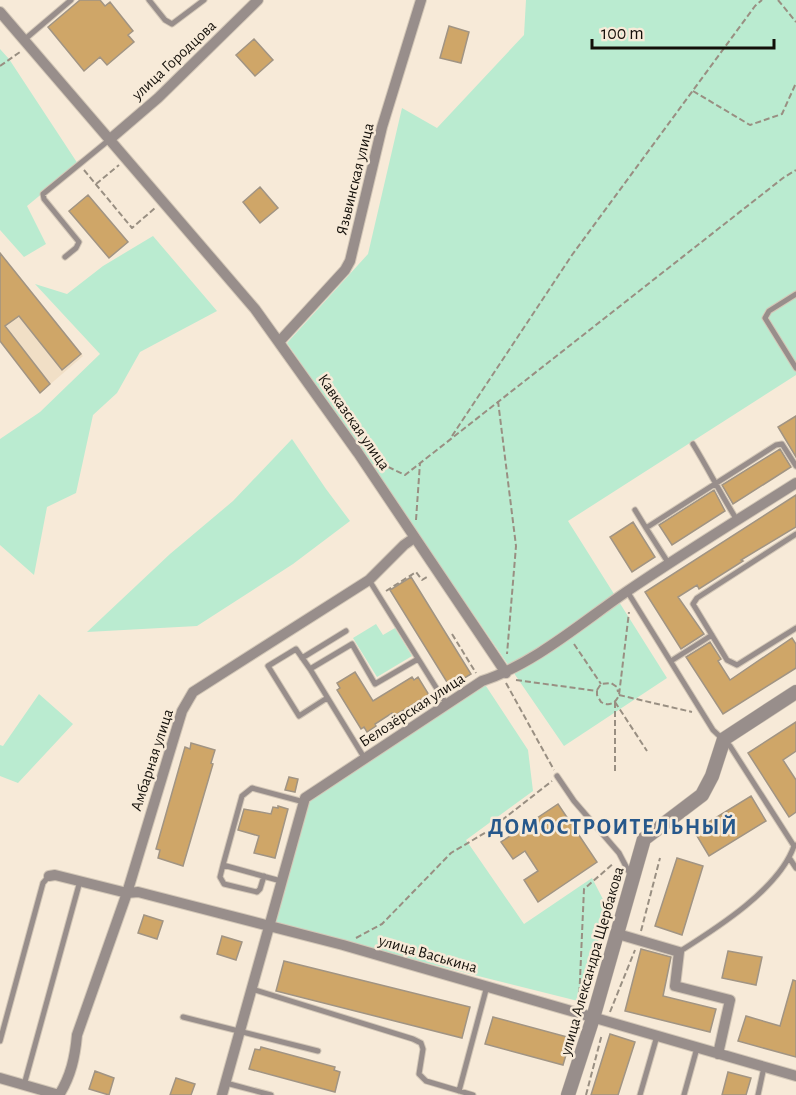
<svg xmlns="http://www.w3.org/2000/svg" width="796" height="1095" viewBox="0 0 796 1095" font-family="'Alegreya Sans',sans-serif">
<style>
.built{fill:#f1dfc6}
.green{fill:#baebd0}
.building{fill:#cfa668;stroke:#a19483;stroke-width:1.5}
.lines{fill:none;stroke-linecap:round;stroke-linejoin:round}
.service-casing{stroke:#d3c7b7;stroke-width:7}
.minor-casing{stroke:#d3c7b7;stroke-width:12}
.tertiary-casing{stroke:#d3c7b7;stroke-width:15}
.path{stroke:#998f82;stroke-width:2;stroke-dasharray:6 3;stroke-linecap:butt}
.service{stroke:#988e8b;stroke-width:5}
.minor{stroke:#988e8b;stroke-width:10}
.tertiary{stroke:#988e8b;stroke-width:14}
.labels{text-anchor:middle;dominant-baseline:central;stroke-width:5;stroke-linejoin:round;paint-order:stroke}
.street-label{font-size:16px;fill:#130f09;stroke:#f7ead8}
.district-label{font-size:22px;font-weight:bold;letter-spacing:1.5px;fill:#27588b;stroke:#f7ead8}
</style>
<rect width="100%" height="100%" fill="#f7ead8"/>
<!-- built -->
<path class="built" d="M0 253 83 356 40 393 0 341Z"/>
<!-- green -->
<path class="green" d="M526 0H796V375L568 521 667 678 564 746 287 343 368 254 402 108 437 128 524 35Z
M0 49 9 59 78 164 27 206 46 244 24 257 0 230Z
M153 236 217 311 140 352 117 393 93 415 76 493 47 507 34 575 0 545V439L40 412 100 354 35 284 67 294 103 266Z
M292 439 326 489 350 521 293 564 197 626 87 632 170 554 233 501Z
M376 624 383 635 395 628 412 656 377 677 353 638Z
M484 683 528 750 533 791 466 840 524 924 592 878 607 907 582 1002 271 924 304 804Z
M39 694 73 724 18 783 0 776V745L3 746Z"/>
<!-- building -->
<path class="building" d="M80 0H100L105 6 110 2 133 31 128 35 134 42 107 65 100 57 84 71 48 27Z
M449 26 469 32 461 63 440 58Z
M254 39 273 60 255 76 236 55Z
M260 187 278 208 260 223 243 202Z
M88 195 128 242 109 258 69 211Z
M0 253 81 354 62 370 19 316 5 326 50 384 40 393 0 341Z
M796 416V457L778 427Z
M780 449 791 467 733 504 722 485Z
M714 490 725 511 672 545 659 525Z
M796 495V527L741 560 743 561 699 589 697 585 678 597 704 634 681 649 645 592Z
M633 522 655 557 632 572 610 537Z
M411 577 471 674 450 687 390 590Z
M792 638 796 644V668L723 714 686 657 710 642 721 659 718 661 730 680Z
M355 672 373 701 412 677 414 680 418 677 429 695 394 716 392 713 375 724 376 726 367 732 364 727 361 729 337 690 340 688 337 683Z
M796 722V751L783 760 796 780V812L789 817 748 753Z
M191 743 215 750 211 763 213 764 183 866 158 858 160 850 156 849 185 747 190 749Z
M289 777 298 779 295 792 285 790Z
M751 796 766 821 709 856 694 831Z
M558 804 597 862 538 902 524 880 538 871 525 851 513 859 501 842Z
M278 806 288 809 275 858 254 853 259 836 238 830 244 809 271 814 273 807 278 808Z
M677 858 703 866 682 935 655 926Z
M144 915 163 921 157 939 138 933Z
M222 936 242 942 236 960 217 954Z
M641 949 671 957 663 996 716 1009 710 1032 625 1011Z
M728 951 762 957 756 985 722 978Z
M284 961 470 1007 462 1038 276 991Z
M793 980 796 981V1057L738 1041 746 1016 780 1026Z
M493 1017 571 1038 563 1065 485 1044Z
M610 1034 635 1042 618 1095H591Z
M261 1047 335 1067 334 1070 340 1072 335 1092 249 1069 255 1049 260 1050Z
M95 1071 114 1078 109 1095 89 1089Z
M728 1072 751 1078 746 1095H722Z
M176 1078 195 1084 191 1095H170Z"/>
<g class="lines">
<!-- service casing -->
<g class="service-casing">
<path id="service" d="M149 0 165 20 172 24 204 0
M24 40 71 0
M65 257 76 248 79 242 44 199 43 194 109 140
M796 294 769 311 765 318 796 368
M693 444C709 470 721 495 737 520
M635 510 646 528
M796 534 697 598 693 604 727 660 737 665 796 628
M669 564 646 528 776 445 782 444 796 466
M369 580 447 705
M627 591 713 730 730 746 794 846 796 845
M302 658 346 631
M671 661 712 635
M310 669 296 649 268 666 299 716 327 698
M365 759 310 669 352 644 375 684 418 659
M557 776 574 801 619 853 631 876
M790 859 796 868
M223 865 220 877 224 884 257 892 260 889 264 876
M281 881 223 865 242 796 252 788 304 802
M679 952C717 928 779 889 794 846
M252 989 413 1039 421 1043 423 1049 419 1074 426 1081 473 1095
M183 1017 318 1051
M0 1041 43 883 49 876
M226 1083 271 1095
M24 1085 80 881
M459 1091 487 986
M640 1095 657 1036
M684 1095 697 1048
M758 1095 764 1067"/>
</g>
<!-- minor casing -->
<g class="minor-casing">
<path id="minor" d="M0 12 255 309 358 453 506 673
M109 140 158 98 258 0
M279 342 345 270 350 261 382 127 421 0
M49 876 55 875 127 893 138 892 343 945 796 1076
M618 934 679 952 675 986 730 1000 718 1054
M0 1078 59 1095
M59 1095C71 1076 75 1057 77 1035L127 893 182 711 193 692 369 580 404 545 414 538
M222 1095 305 798 482 681C534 664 581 623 626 592 682 554 739 519 796 483"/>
</g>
<!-- tertiary casing -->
<g class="tertiary-casing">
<path id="tertiary" d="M568 1095 593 1018 644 839 702 795 712 776 724 739 796 692"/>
</g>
<!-- path -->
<path class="path" d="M778 0 796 22
M0 66 20 52
M693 91 750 125 782 114 796 83
M84 170 132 228 155 208
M96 184 119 165
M498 401 516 546 507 654
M452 436 572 255 755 6 762 0
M380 463 405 475 783 178 796 170
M416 520 420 463
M386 591 416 572 422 580 427 577
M452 634 476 673
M574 644 601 684
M516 680 597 691V695L601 702C609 707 616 703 619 695L629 612
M506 683 554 770
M597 690 601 684 611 683 617 687 618 692
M619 695 692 712
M615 702V773
M615 702 647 751
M364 742 408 715
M641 931 660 858
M356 938 382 924 451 853 488 831 552 781
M579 1002 584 889 614 863
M610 1012 635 950
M586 1095 602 1034"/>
<!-- service -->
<use href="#service" class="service"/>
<!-- minor -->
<use href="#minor" class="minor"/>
<!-- tertiary -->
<use href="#tertiary" class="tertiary"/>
</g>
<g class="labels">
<!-- street labels -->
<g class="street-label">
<text transform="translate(174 60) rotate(-43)">улица Городцова</text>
<text transform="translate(355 179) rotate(-76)">Язьвинская улица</text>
<text transform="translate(354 422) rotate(55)">Кавказская улица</text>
<text transform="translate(412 710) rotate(-33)">Белозёрская улица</text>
<text transform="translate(152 760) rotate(-72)">Амбарная улица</text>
<text transform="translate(428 954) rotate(16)">улица Васькина</text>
<text transform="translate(592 961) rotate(-74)">улица Александра Щербакова</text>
</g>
<!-- district labels -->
<g class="district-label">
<text x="613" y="827">ДОМОСТРОИТЕЛЬНЫЙ</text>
</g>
</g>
<!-- scale -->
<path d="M592 39v9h182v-9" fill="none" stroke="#130f09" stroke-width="3"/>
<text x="601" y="39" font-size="18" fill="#130f09" stroke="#f7ead8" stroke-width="4.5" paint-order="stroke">100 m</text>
</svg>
